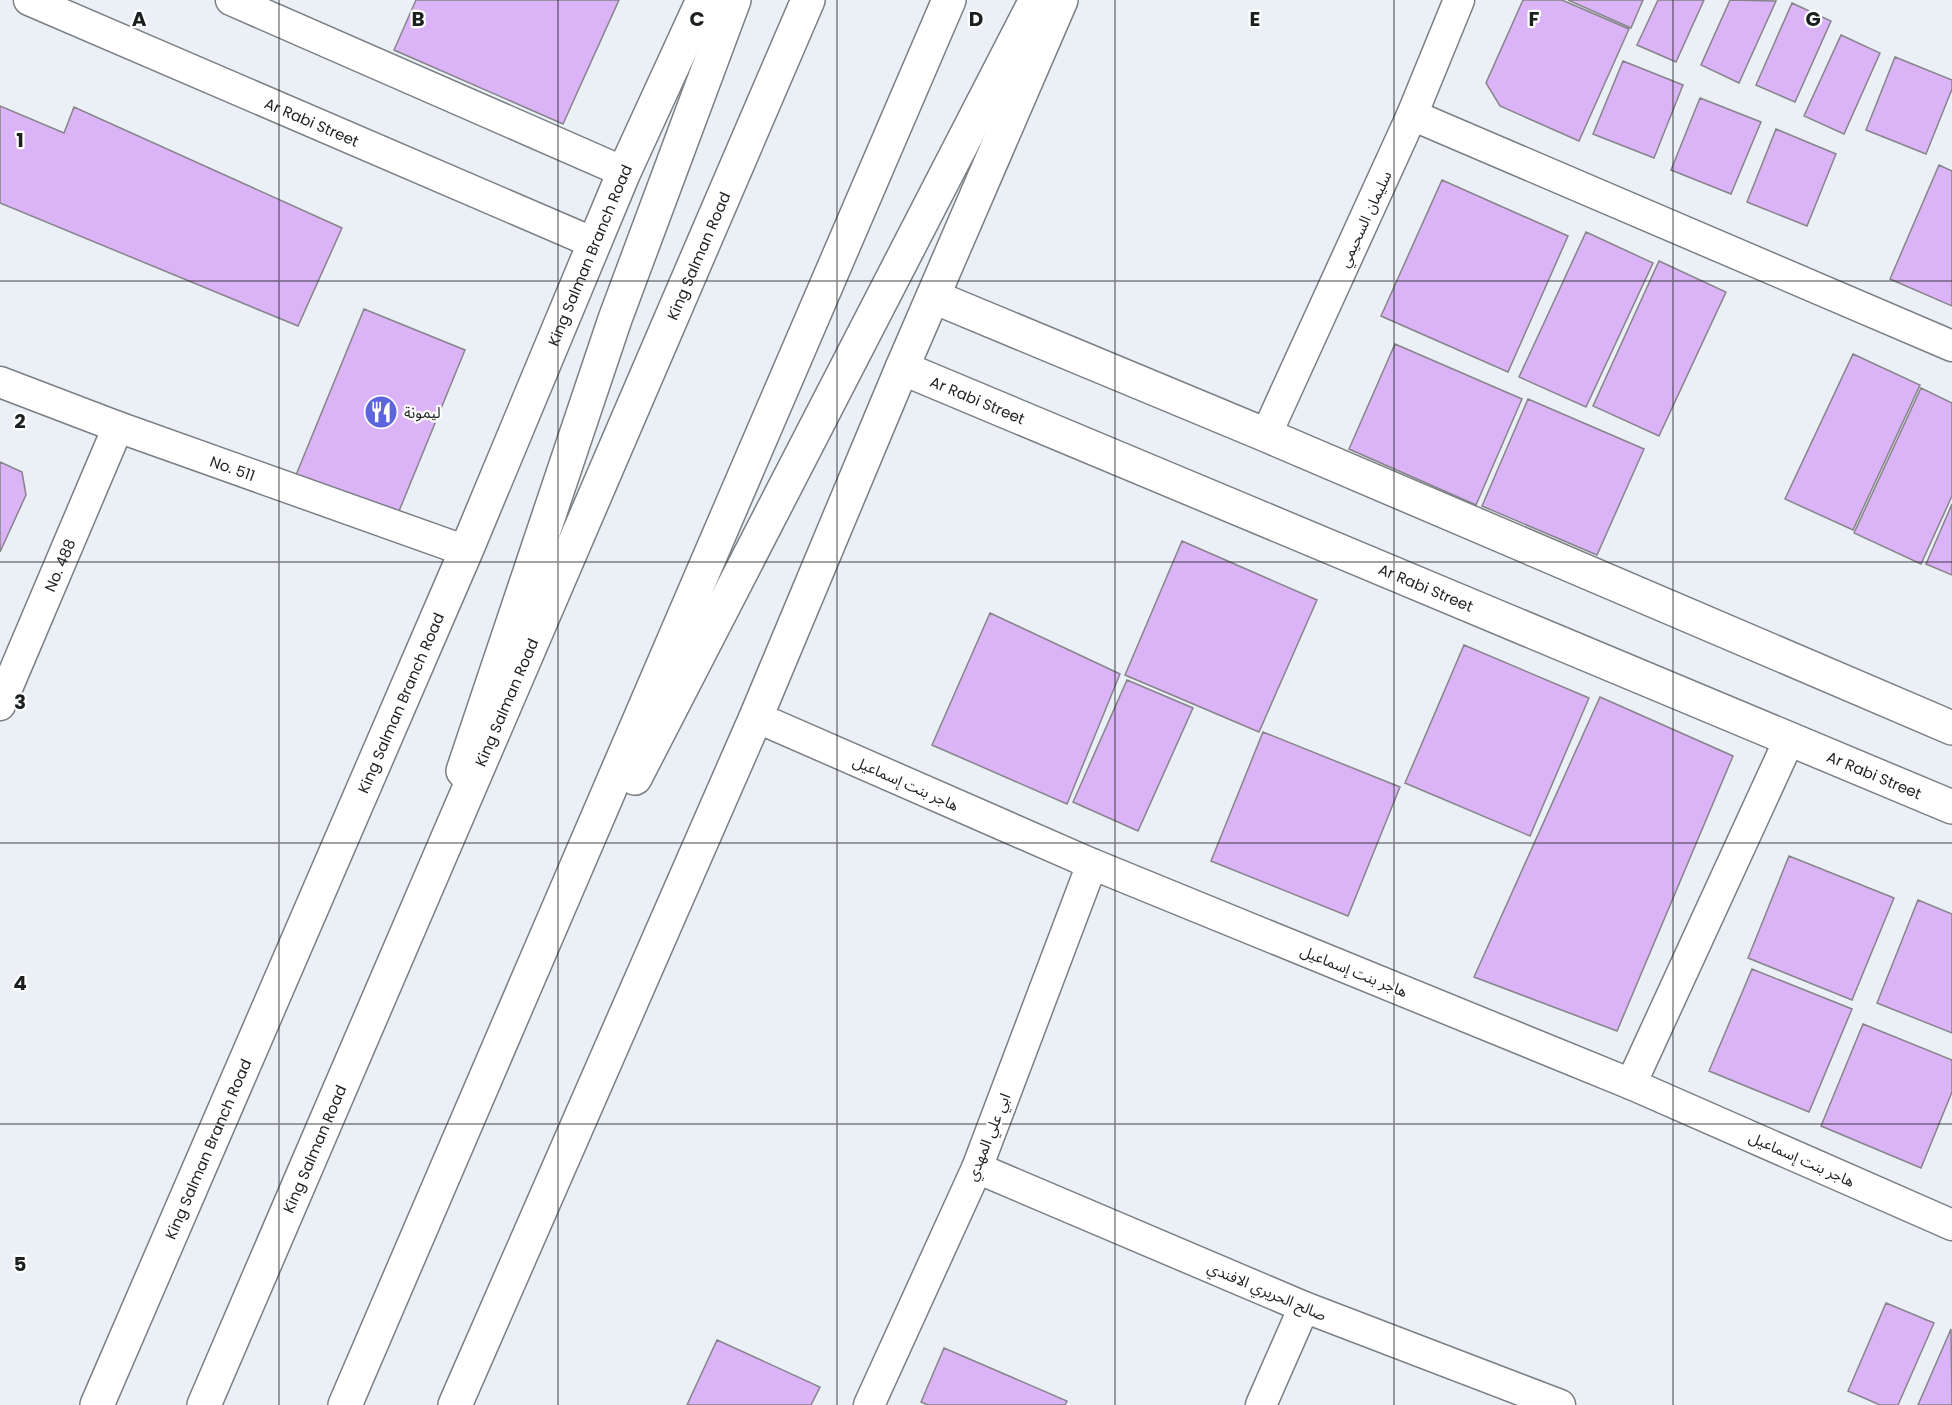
<svg xmlns="http://www.w3.org/2000/svg" width="1952" height="1405" viewBox="0 0 1952 1405" font-family="Poppins,'Noto Sans Arabic',sans-serif">
<style>
.building{fill:#dbb3f7;stroke:#87848a;stroke-width:1.5}
.lines{fill:none;stroke-linecap:round;stroke-linejoin:round}
.street-casing{stroke:#7a7f84;stroke-width:33}
.secondary-casing{stroke:#7a7f84;stroke-width:36}
.primary-casing{stroke:#7a7f84;stroke-width:36}
.highway-casing{stroke:#7a7f84;stroke-width:36}
.street{stroke:#fff;stroke-width:30}
.secondary{stroke:#fff;stroke-width:33}
.primary{stroke:#fff;stroke-width:33}
.highway{stroke:#fff;stroke-width:33}
.grid{fill:none;stroke:#1d2021;stroke-width:1.5;stroke-opacity:0.55}
.labels{text-anchor:middle;dominant-baseline:central;stroke-width:4.5;stroke-linejoin:round;paint-order:stroke}
.street-label{font-size:15px;fill:#1d2021;stroke:#fff}
.poi-label{font-size:15px;fill:#1d2021;stroke:#fff;text-anchor:start}
.grid-label{font-size:20px;text-anchor:middle;font-weight:bold;fill:#1d2021;stroke:#fff;stroke-width:4.5;stroke-linejoin:round;paint-order:stroke}
</style>
<rect width="100%" height="100%" fill="#eaf0f6"/>
<!-- building -->
<path class="building" d="M416 0H619L563 124 394 50Z
M1523 0H1562L1629 29 1579 141 1500 106 1486 83Z
M1568 0H1643L1631 28Z
M1658 0H1704L1676 62 1637 45Z
M1730 0 1776 1 1739 83 1701 65Z
M1792 3 1831 21 1795 102 1756 85Z
M1841 35 1880 53 1844 134 1804 116Z
M1895 57 1952 80V89L1926 154 1866 130Z
M1623 61 1683 85 1654 158 1593 134Z
M1700 98 1761 122 1731 194 1671 170Z
M0 106 64 133 74 107 342 228 298 326 0 203Z
M1776 129 1836 154 1807 226 1747 202Z
M1939 165 1952 171V306L1890 279Z
M1442 180 1568 236 1508 372 1381 316Z
M1586 232 1653 263 1586 407 1519 377Z
M1659 261 1726 292 1659 436 1593 406Z
M364 309 465 350 397 516 296 475Z
M1395 344 1522 399 1476 505 1349 449Z
M1853 354 1920 385 1853 530 1785 499Z
M1921 388 1952 403V496L1921 564 1854 533Z
M1528 399 1644 449 1597 555 1482 506Z
M0 462 22 472 26 495 0 552Z
M1952 504V575L1926 564Z
M1182 541 1317 600 1259 732 1125 675Z
M990 613 1120 674 1067 804 932 745Z
M1464 645 1589 698 1530 836 1405 783Z
M1127 680 1193 708 1138 831 1073 802Z
M1600 697 1733 756 1617 1031 1474 977Z
M1263 732 1400 787 1348 916 1211 861Z
M1789 856 1894 898 1852 1000 1748 958Z
M1918 900 1952 914V1033L1877 1003Z
M1752 969 1852 1009 1809 1112 1709 1071Z
M1863 1024 1952 1060V1092L1921 1168 1821 1126Z
M1886 1303 1934 1323 1898 1405H1880L1848 1391Z
M1951 1329 1952 1405H1918Z
M717 1340 820 1387 811 1405H687Z
M944 1348 1067 1401 1065 1405H928L921 1402Z"/>
<g class="lines">
<!-- street casing -->
<g class="street-casing">
<g id="street">
<path id="s1" d="M29 0 594 243"/>
<path d="M231 0 624 172"/>
<path d="M1412 115 1952 346"/>
<path id="s2" d="M0 382 118 427 466 551"/>
<path d="M1266 435 1412 115 1459 0"/>
<path id="s3" d="M0 705 118 427"/>
<path d="M756 717 1092 864 1631 1084 1952 1225"/>
<path d="M1631 1084 1790 738"/>
<path d="M977 1168 1304 1307 1560 1405"/>
<path d="M869 1405 977 1168 1092 864"/>
<path d="M1261 1405 1304 1307"/>
</g>
</g>
<!-- secondary casing -->
<g class="secondary-casing">
<g id="secondary">
<path d="M934 297 1266 435 1952 728"/>
<path id="s4" d="M902 368 1952 807"/>
</g>
</g>
<!-- primary casing -->
<g class="primary-casing">
<g id="primary">
<path d="M463 771 615 319 734 0"/>
<path id="s5" d="M97 1405 466 551 624 172 703 0"/>
<path d="M455 1405 756 717 902 368 1061 0"/>
</g>
</g>
<!-- highway casing -->
<g class="highway-casing">
<g id="highway">
<path d="M635 778 1036 0"/>
<path id="s6" d="M204 1405 808 0"/>
<path d="M345 1405 949 0"/>
</g>
</g>
<!-- street -->
<use href="#street" class="street"/>
<!-- secondary -->
<use href="#secondary" class="secondary"/>
<!-- primary -->
<use href="#primary" class="primary"/>
<!-- highway -->
<use href="#highway" class="highway"/>
</g>
<!-- grid -->
<path class="grid" d="M279 0V1405M558 0V1405M837 0V1405M1115 0V1405M1394 0V1405M1673 0V1405M0 281H1952M0 562H1952M0 843H1952M0 1124H1952"/>
<!-- icons -->
<defs>
<g id="restaurant-disc" transform="scale(1.725)"><circle r="9.5" fill="#5d65dc" stroke="#fff"/><path d="M-5-6h1v4h1v-4h1v4h1v-4h1v5L-1.5 .5V6h-2V.5L-5-1ZM5-6V6H3V1.5H1.5Q1.5-4 5-6Z" fill="#fff"/></g>
</defs>
<g fill-rule="evenodd">
<use href="#restaurant-disc" x="381" y="412"/>
</g>
<g class="labels">
<!-- street labels -->
<g class="street-label">
<text stroke="none"><textPath href="#s1" startOffset="308">Ar Rabi Street</textPath></text>
<text transform="translate(1365 219) rotate(-65)">سليمان السحيمي</text>
<text stroke="none"><textPath href="#s5" startOffset="1251">King Salman Branch Road</textPath></text>
<text stroke="none"><textPath href="#s6" startOffset="1251">King Salman Road</textPath></text>
<text stroke="none"><textPath href="#s4" startOffset="82">Ar Rabi Street</textPath></text>
<text stroke="none"><textPath href="#s2" startOffset="248">No. 511</textPath></text>
<text stroke="none"><textPath href="#s3" startOffset="152">No. 488</textPath></text>
<text stroke="none"><textPath href="#s4" startOffset="568">Ar Rabi Street</textPath></text>
<text stroke="none"><textPath href="#s6" startOffset="765">King Salman Road</textPath></text>
<text stroke="none"><textPath href="#s5" startOffset="765">King Salman Branch Road</textPath></text>
<text stroke="none"><textPath href="#s4" startOffset="1054">Ar Rabi Street</textPath></text>
<text transform="translate(906 783) rotate(24)">هاجر بنت إسماعيل</text>
<text transform="translate(1354 971) rotate(22)">هاجر بنت إسماعيل</text>
<text transform="translate(988 1137) rotate(-68)">ابي علي المهدي</text>
<text stroke="none"><textPath href="#s5" startOffset="279">King Salman Branch Road</textPath></text>
<text stroke="none"><textPath href="#s6" startOffset="279">King Salman Road</textPath></text>
<text transform="translate(1802 1159) rotate(24)">هاجر بنت إسماعيل</text>
<text transform="translate(1267 1291) rotate(23)">صالح الحريري الافندي</text>
</g>
<!-- poi labels -->
<g class="poi-label">
<text x="404" y="412">ليمونة</text>
</g>
</g>
<g class="grid-label">
<text x="139" y="26">A</text>
<text x="418" y="26">B</text>
<text x="697" y="26">C</text>
<text x="976" y="26">D</text>
<text x="1255" y="26">E</text>
<text x="1534" y="26">F</text>
<text x="1813" y="26">G</text>
<text x="20" y="147">1</text>
<text x="20" y="428">2</text>
<text x="20" y="709">3</text>
<text x="20" y="990">4</text>
<text x="20" y="1271">5</text>
</g>
</svg>
